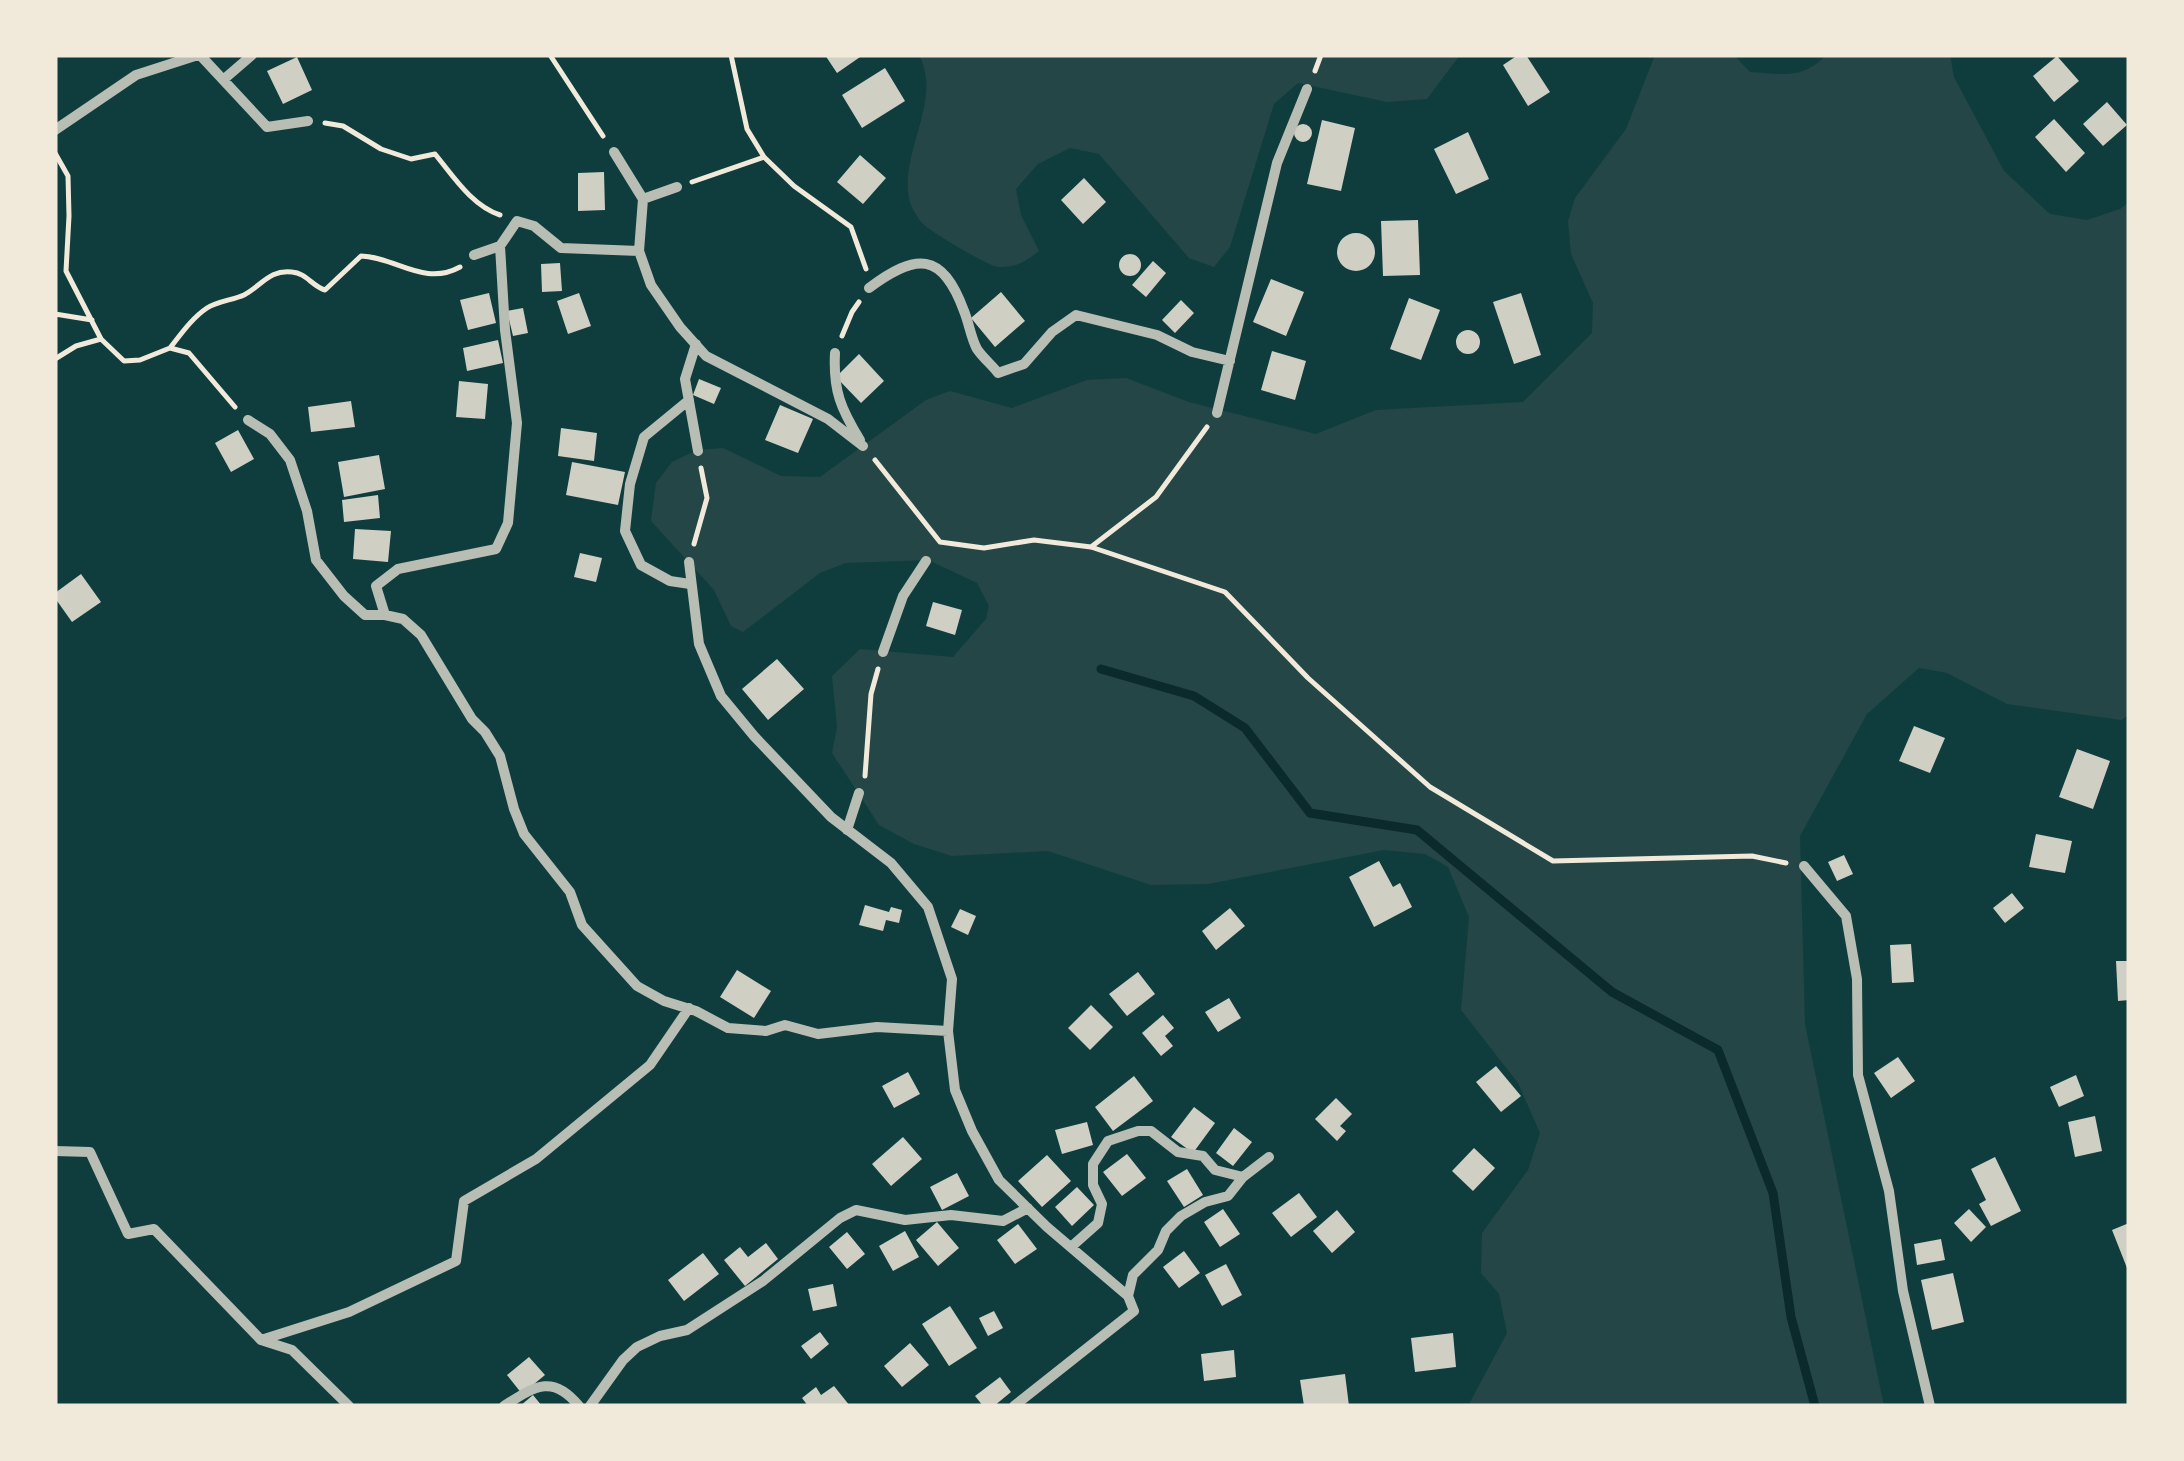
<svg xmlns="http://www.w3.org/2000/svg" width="2184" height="1461" viewBox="0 0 2184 1461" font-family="'Golos Text',sans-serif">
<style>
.green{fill:#244646}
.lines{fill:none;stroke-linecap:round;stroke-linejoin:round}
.stream{stroke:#0a2a2b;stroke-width:9}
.building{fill:#cfcfc3}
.path{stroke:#f1e9da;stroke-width:5}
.minor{stroke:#b8beb3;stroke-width:10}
</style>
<rect width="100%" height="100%" fill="#0f3d3e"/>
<!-- green -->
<path class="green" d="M919 55H1460L1427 99 1387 102 1298 83 1274 104 1230 247 1214 267 1189 258 1099 154 1070 148 1038 164 1016 189 1021 215 1039 251C1025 262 1016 268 998 267 988 266 933 233 924 225 918 219 910 206 909 198 900 150 943 101 919 55Z
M1655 55H1734L1750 72C1781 74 1803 80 1826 55H1950L1954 77 2004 171 2050 214 2087 220 2120 209 2129 202V715L2121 720 2007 704 1947 673 1919 668 1867 714 1800 836 1805 1024 1884 1406H1468L1507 1333 1499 1294 1481 1273 1482 1233 1528 1170 1540 1133 1518 1083 1461 1010 1469 917 1448 867 1425 854 1384 850 1208 884 1151 885 1048 851 952 856 914 844 879 825 832 753 837 727 832 676 860 649 953 657 986 619 989 606 977 583 928 560 846 563 820 573 743 632 731 626 714 590 651 521 656 483 672 462 697 450 723 448 781 476 820 477 926 400 950 391 1012 408 1087 380 1126 378 1189 402 1316 434 1376 410 1523 402 1592 333 1593 303 1571 254 1568 221 1575 198 1626 129Z"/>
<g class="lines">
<!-- stream -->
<path class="stream" d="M1101 669 1194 696 1245 728 1310 813 1417 830 1612 992 1718 1050 1773 1193 1791 1317 1815 1406"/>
</g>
<!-- building -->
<path class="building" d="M825 55H863L837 73Z
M1518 55H1526L1550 92 1528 106 1503 65Z
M2057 56 2079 81 2054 102 2033 76Z
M297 57 312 90 283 104 267 71Z
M885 68 905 101 862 128 842 95Z
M2107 102 2127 125 2103 146 2083 124Z
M2054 119 2085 153 2066 172 2035 137Z
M1322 120 1355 128 1341 191 1307 184Z
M1294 133a9 9 0 1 1 18 0a9 9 0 1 1-18 0Z
M1468 132 1489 179 1456 194 1434 149Z
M860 155 886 178 863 204 837 182Z
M604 172 605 210 578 211V173Z
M1084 178 1106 202 1083 224 1061 200Z
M1418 220 1420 275 1383 276 1381 221Z
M1337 252a19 19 0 1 1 38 0a19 19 0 1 1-38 0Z
M1119 265a11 11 0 1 1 22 0a11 11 0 1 1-22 0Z
M1153 261 1166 273 1146 297 1132 285Z
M560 263 562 291 542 292 541 264Z
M1271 279 1304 292 1286 336 1253 322Z
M1001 292 1025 321 995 347 971 318Z
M489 293 496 323 468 330 460 300Z
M579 293 591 326 568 334 557 301Z
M1521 293 1541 355 1514 364 1493 302Z
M1409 298 1440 310 1421 360 1390 349Z
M1181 300 1194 313 1175 333 1162 320Z
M523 308 528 333 513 336 507 311Z
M1456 342a12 12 0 1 1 24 0a12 12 0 1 1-24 0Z
M498 340 503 363 467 371 463 348Z
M1272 351 1306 361 1295 400 1261 390Z
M859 354 884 381 861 403 836 377Z
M699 379 721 388 714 404 693 395Z
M459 381 488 384 485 419 456 417Z
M351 401 355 427 311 432 308 407Z
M780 405 813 419 798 453 765 440Z
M561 428 597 433 594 461 558 456Z
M238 430 254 459 231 472 215 443Z
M379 455 385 489 344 497 338 462Z
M572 462 625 472 618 505 566 495Z
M378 495 380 518 344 522 342 500Z
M355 529 391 531 388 562 353 559Z
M580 553 602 558 596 582 574 577Z
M81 574 101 602 72 622 55 598V593Z
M933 602 962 610 955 635 926 626Z
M777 659 804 689 768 720 742 689Z
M1914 726 1945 738 1930 773 1899 761Z
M2077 749 2110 761 2093 809 2059 797Z
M2036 834 2072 841 2065 873 2029 867Z
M1844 855 1853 874 1837 881 1828 862Z
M1379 861 1393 887 1400 883 1412 907 1374 927 1349 877Z
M2012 893 2024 908 2005 923 1993 908Z
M865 905 889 912 891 907 902 910 899 923 886 920 883 931 859 925Z
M1230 908 1245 926 1216 950 1202 931Z
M960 909 976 916 968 935 951 927Z
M1911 944 1914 982 1892 983 1890 945Z
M2116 961H2129V1000L2118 1001Z
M737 970 771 991 754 1018 720 997Z
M1138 972 1155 994 1127 1016 1109 994Z
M1229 998 1241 1018 1218 1032 1205 1012Z
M1091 1005 1113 1027 1090 1050 1068 1028Z
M1163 1015 1174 1028 1165 1036 1173 1046 1161 1056 1142 1033Z
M1898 1057 1915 1081 1891 1098 1874 1073Z
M1496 1066 1521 1096 1501 1112 1476 1082Z
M908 1072 920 1094 894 1108 882 1086Z
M2076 1075 2084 1096 2059 1107 2050 1087Z
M1134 1076 1153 1101 1113 1131 1095 1107Z
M1336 1098 1352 1114 1340 1126 1346 1131 1337 1141 1315 1119Z
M1194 1107 1215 1123 1193 1153 1171 1137Z
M2095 1116 2102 1151 2075 1157 2068 1122Z
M1087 1122 1093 1145 1062 1154 1055 1130Z
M1234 1128 1252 1142 1233 1166 1216 1153Z
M903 1137 922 1159 891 1186 872 1164Z
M1474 1148 1495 1168 1473 1191 1452 1171Z
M1127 1154 1146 1178 1122 1196 1103 1172Z
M1047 1155 1071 1181 1042 1207 1018 1181Z
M1995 1157 2021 1211 1991 1226 1979 1204 1986 1200 1971 1169Z
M1187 1169 1203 1195 1184 1207 1167 1181Z
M957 1173 969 1196 942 1210 930 1187Z
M1077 1187 1094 1205 1072 1226 1055 1207Z
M1299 1193 1317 1217 1291 1237 1272 1213Z
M1223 1209 1240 1234 1220 1247 1204 1222Z
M1969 1209 1986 1227 1971 1242 1954 1223Z
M1337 1210 1355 1232 1332 1253 1313 1231Z
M937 1222 959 1248 938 1266 916 1240Z
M2129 1223V1273L2112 1230Z
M1018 1224 1037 1249 1015 1264 997 1240Z
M905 1231 919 1257 893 1271 879 1246Z
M847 1232 865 1254 847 1269 829 1247Z
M1941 1239 1945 1260 1917 1265 1914 1244Z
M766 1243 778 1259 745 1286 724 1260 740 1247 748 1257Z
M1184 1251 1200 1273 1179 1288 1163 1267Z
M703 1253 719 1274 684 1301 668 1280Z
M1226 1264 1242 1295 1222 1306 1205 1275Z
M1953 1273 1964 1322 1932 1330 1921 1280Z
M833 1284 837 1306 813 1311 808 1289Z
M950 1306 977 1348 949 1366 922 1324Z
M994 1311 1003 1328 988 1336 979 1318Z
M820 1332 829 1344 811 1359 801 1346Z
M1453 1333 1456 1367 1415 1372 1411 1338Z
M910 1343 929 1365 902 1387 884 1366Z
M1234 1350 1236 1377 1204 1381 1201 1354Z
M529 1357 545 1375 522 1394 507 1375Z
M1345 1374 1349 1406H1304L1300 1380Z
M1000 1377 1011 1392 994 1406H983L975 1396Z
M834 1386 850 1406H808L802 1398 816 1387 821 1395Z
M533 1395 542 1406H520Z"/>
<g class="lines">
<!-- path -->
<path class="path" d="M550 55 603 136
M731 55 747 129 764 157 794 186 851 227 866 269
M1315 71 1321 55
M325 123 343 126 381 149 411 159 435 154C453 176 472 206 500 215
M55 153 68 176 69 216 66 271 101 339 124 361 140 360 170 348 189 353 235 407
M692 182 764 157
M55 314 92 320
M842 336 852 312 859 302
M170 348C181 334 192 318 207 308 218 301 233 300 244 295 261 286 270 269 292 272 306 273 312 286 325 290L361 256C396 257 424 287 460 267
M55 359 76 346 101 339
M875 460 940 542 984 548 1034 540 1091 547 1225 592 1308 678 1430 787 1553 861 1752 856 1786 863
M694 544 707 498 701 468
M1091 547 1156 497 1207 427
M865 776 871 694 878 669"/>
<!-- minor -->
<path class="minor" d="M200 55 267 127 308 121
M223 80 252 55
M55 130 136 75 198 55
M614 152 643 199 639 251 651 285 680 327 706 356 828 419 863 446
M643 199 677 187
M474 255 500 246
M869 288C916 253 942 251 964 311 969 323 971 338 977 349 983 358 992 365 998 373L1024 364 1052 332 1076 315 1157 335 1192 352 1230 361
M696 344 685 379 698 451
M835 353C833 391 841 409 860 440
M689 400 644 437 630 484 625 531 641 565 670 581 690 584
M1217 413 1277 163 1307 89
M248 420 270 434 290 460 307 511 316 560 344 596 365 615H385L403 619 421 635 472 719 485 732 500 756 514 809 524 834 570 892 582 925 637 986 664 1001 696 1011 728 1028 766 1031 785 1025 818 1034 877 1027 948 1031
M689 562 699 644 721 696 754 736 831 817 891 863 928 907 952 979 948 1031 955 1090 972 1131 999 1180 1047 1227 1128 1296
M385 615 376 586 398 569 496 549 508 523 517 423 505 330 500 246 517 221 534 226 561 248 639 251
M883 652 903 596 926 561
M847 830 859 793
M1804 866 1846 916 1857 979 1858 1075 1889 1191 1903 1291 1930 1406
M55 1151 90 1152 128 1234 154 1229 261 1340 292 1350 349 1406
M1071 1247 1098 1223 1102 1204 1093 1185V1164L1108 1141 1138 1131H1151L1178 1152 1203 1156 1215 1170 1243 1177 1269 1157
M261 1340 349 1312 456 1261 464 1201 536 1159 650 1065 689 1008
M504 1406C534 1387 552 1373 579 1406
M590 1406 623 1360 637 1347 660 1336 687 1330 763 1281 840 1218 856 1210 905 1220 951 1215 1003 1221 1028 1208
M1014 1406 1134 1311 1128 1296 1133 1275 1158 1250 1166 1231 1181 1216 1205 1202 1228 1196 1243 1177"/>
</g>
<!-- border -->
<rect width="2184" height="1461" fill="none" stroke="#f1e9da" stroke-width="115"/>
</svg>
